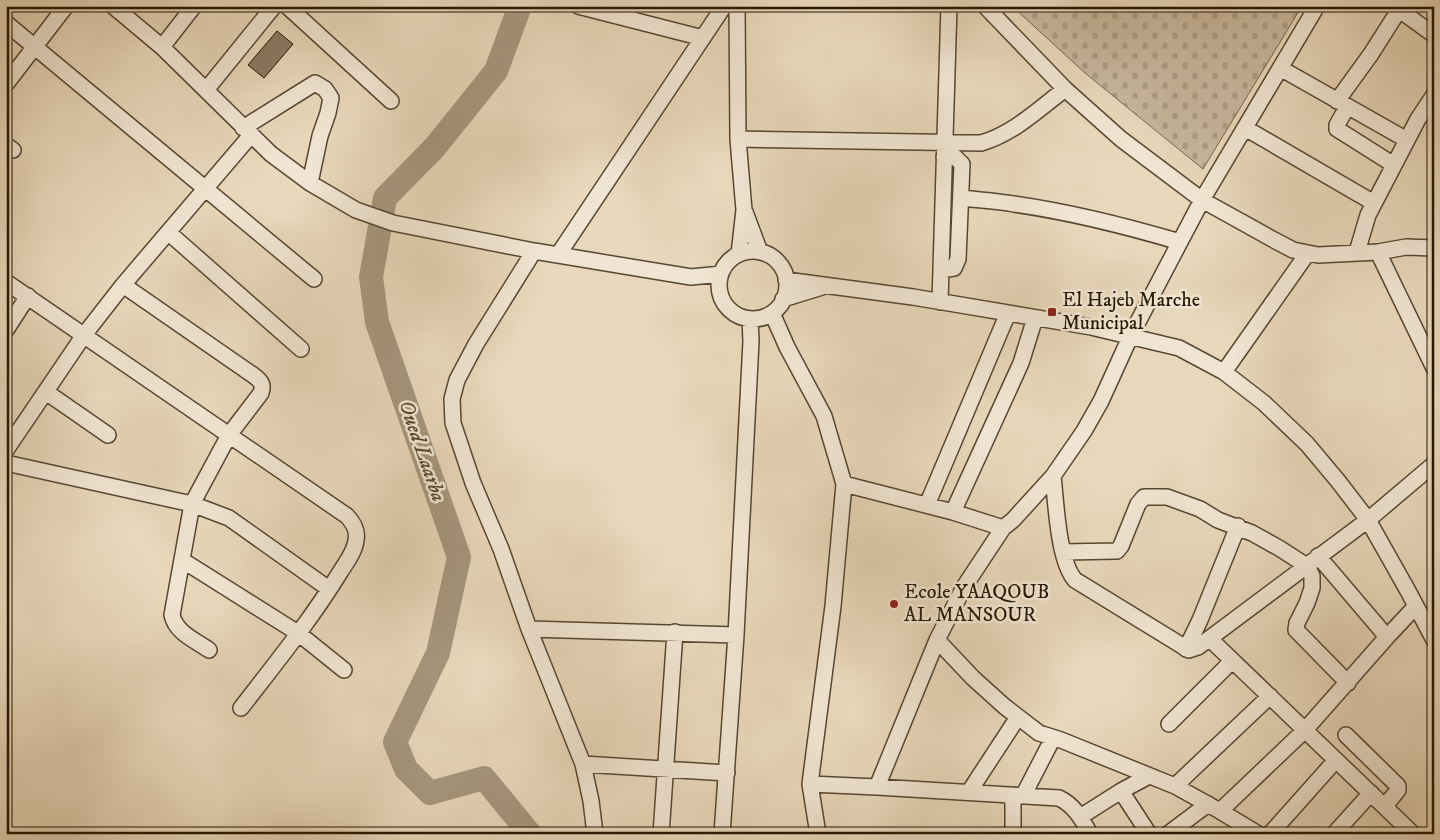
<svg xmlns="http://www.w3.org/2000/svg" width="1440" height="840" viewBox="0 0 1440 840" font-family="'IM FELL DW Pica',serif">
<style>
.cemetery{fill:url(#cemetery-stones);stroke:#76664f}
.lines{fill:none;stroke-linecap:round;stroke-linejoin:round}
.river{stroke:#a6967c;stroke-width:24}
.building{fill:#8a7b62;stroke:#251703}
.minor-casing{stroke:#564731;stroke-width:18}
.minor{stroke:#f0e5d2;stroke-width:15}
.poi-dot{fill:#8f2418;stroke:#f0e5d2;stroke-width:2}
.labels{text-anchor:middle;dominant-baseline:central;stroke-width:5;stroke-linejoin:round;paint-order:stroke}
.poi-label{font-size:20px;fill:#251703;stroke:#f0e5d2;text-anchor:start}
.water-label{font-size:21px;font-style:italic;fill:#594a33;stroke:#f0e5d2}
</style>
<defs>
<pattern id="cemetery-stones" width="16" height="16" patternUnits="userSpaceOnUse" patternTransform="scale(1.25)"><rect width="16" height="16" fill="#c7b69b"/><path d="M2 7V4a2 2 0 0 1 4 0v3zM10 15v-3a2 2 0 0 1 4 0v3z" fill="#ab9c84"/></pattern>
</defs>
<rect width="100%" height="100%" fill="#e8d7ba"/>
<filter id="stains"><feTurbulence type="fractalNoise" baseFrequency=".004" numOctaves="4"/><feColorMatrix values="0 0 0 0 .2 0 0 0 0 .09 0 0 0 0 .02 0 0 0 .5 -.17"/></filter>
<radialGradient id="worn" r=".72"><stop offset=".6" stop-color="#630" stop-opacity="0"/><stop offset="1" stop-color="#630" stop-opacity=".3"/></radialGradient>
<!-- cemetery -->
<path class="cemetery" d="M1012 6H1302L1203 169 1085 73Z"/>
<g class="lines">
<!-- river -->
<path class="river" d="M520 6 496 71 435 147 385 198 371 277 377 322 459 557 438 653 395 742 406 769 430 793 484 778 530 834"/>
</g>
<!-- building -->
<path class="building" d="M277 31 293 44 264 78 248 65Z"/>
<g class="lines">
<!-- minor casing -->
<g class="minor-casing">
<path id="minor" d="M113 6 162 47 271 154 310 183 356 210 393 223 534 251 691 277 721 274
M287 6 391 101
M578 6 703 38
M737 6 738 139 744 210 739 254
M985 6 1065 89 1121 139 1202 200 1274 240 1293 250 1318 255 1378 252 1406 247 1434 248
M1394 6 1434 35
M6 23 314 279
M162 47 194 6
M1280 68 1407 140
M6 84 66 6
M206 90 274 6
M1337 101 1371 54 1399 10
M1347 107 1337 125V129L1394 165
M243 128 315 83 325 89 331 98 328 113 320 136 310 183
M1245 128 1374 203
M738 139 981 143C1013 134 1039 109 1065 89
M6 145 13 150
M961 198C978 200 997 201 1014 204 1070 212 1126 226 1180 242
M745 212 760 252
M169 233 301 349
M534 251 476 344 457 380 452 399 453 423 473 483 501 549 529 629 583 764 591 801 595 834
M719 285a34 34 0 1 1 68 0a34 34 0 1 1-68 0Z
M1357 252 1368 215 1418 119 1434 95
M1378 252 1434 368
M558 255 724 6
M941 270 954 268 958 259 962 164 955 157H944
M786 280 913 297 1091 327 1179 348 1224 372 1264 403 1307 444 1338 481 1368 520 1408 591 1434 640
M6 282 347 516C353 523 358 530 356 540 355 552 345 564 339 574 310 621 275 664 241 708
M123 285 253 375C261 381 264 384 261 393L229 435 192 504 172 615C176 633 195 640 209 650
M783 299 822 287
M940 302 949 6
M772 313 787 347 824 416 844 484 833 606 810 784 818 834
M6 330 28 296
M1224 372 1307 254
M46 392 108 435
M6 450 84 335 123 285 251 135
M6 463 192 504 229 518 329 589
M1053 476C1056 502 1058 561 1075 580L1189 650 1198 647 1368 520 1434 464
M844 484 953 512 1003 528 1013 520 1053 476 1084 431 1101 401 1131 335 1202 200 1317 6
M927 505 1008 313
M953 512 1021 363 1035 318
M1063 552 1117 551 1121 546 1138 504 1144 497H1167L1200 509 1218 520 1252 533 1279 548 1307 566 1312 576V588L1307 603 1297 623 1296 630 1348 683
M1318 556 1387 637
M182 560 298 633 344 670
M529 629 736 635
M1210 639 1413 834
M937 640 973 678 1004 706 1039 733 1061 740 1175 786 1220 811 1258 834
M1186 649 1200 620 1238 526
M1169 724 1232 661
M1346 735 1398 786V790L1385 806
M583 764 727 773
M810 784 877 787 1059 798C1074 805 1082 819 1090 834
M1175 786 1270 696
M877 787 937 640 964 587 1003 528
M1121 791 1149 834
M969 792 1018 717
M1013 795V834
M1023 796 1053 738
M1220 811 1305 730 1387 637 1416 606
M1080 817 1121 791 1149 776
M661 834 675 632
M722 834 736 635 751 341 750 319
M1168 834 1208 804
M1270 834 1336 760
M1334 834 1371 793"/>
</g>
<!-- minor -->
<use href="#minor" class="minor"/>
</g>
<!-- markers -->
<g class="poi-dot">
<rect x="1047" y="307" width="10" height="10" rx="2.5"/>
<circle cx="894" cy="604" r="5"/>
</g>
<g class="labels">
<!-- poi labels -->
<g class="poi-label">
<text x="1062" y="300">El Hajeb Marche<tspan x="1062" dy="23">Municipal</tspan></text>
<text x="904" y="592">Ecole YAAQOUB<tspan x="904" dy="23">AL MANSOUR</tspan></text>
</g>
<!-- water labels -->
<g class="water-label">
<text transform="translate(422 451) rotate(71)">Oued Laarba</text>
</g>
</g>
<!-- margin -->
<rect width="1440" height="840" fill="none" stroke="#e8d7ba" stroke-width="25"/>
<rect x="8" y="8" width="1425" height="825" fill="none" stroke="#251703" stroke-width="2.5"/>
<rect x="12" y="12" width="1415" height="815" fill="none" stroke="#251703"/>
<rect width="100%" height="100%" filter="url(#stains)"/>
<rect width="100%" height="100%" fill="url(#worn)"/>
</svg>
